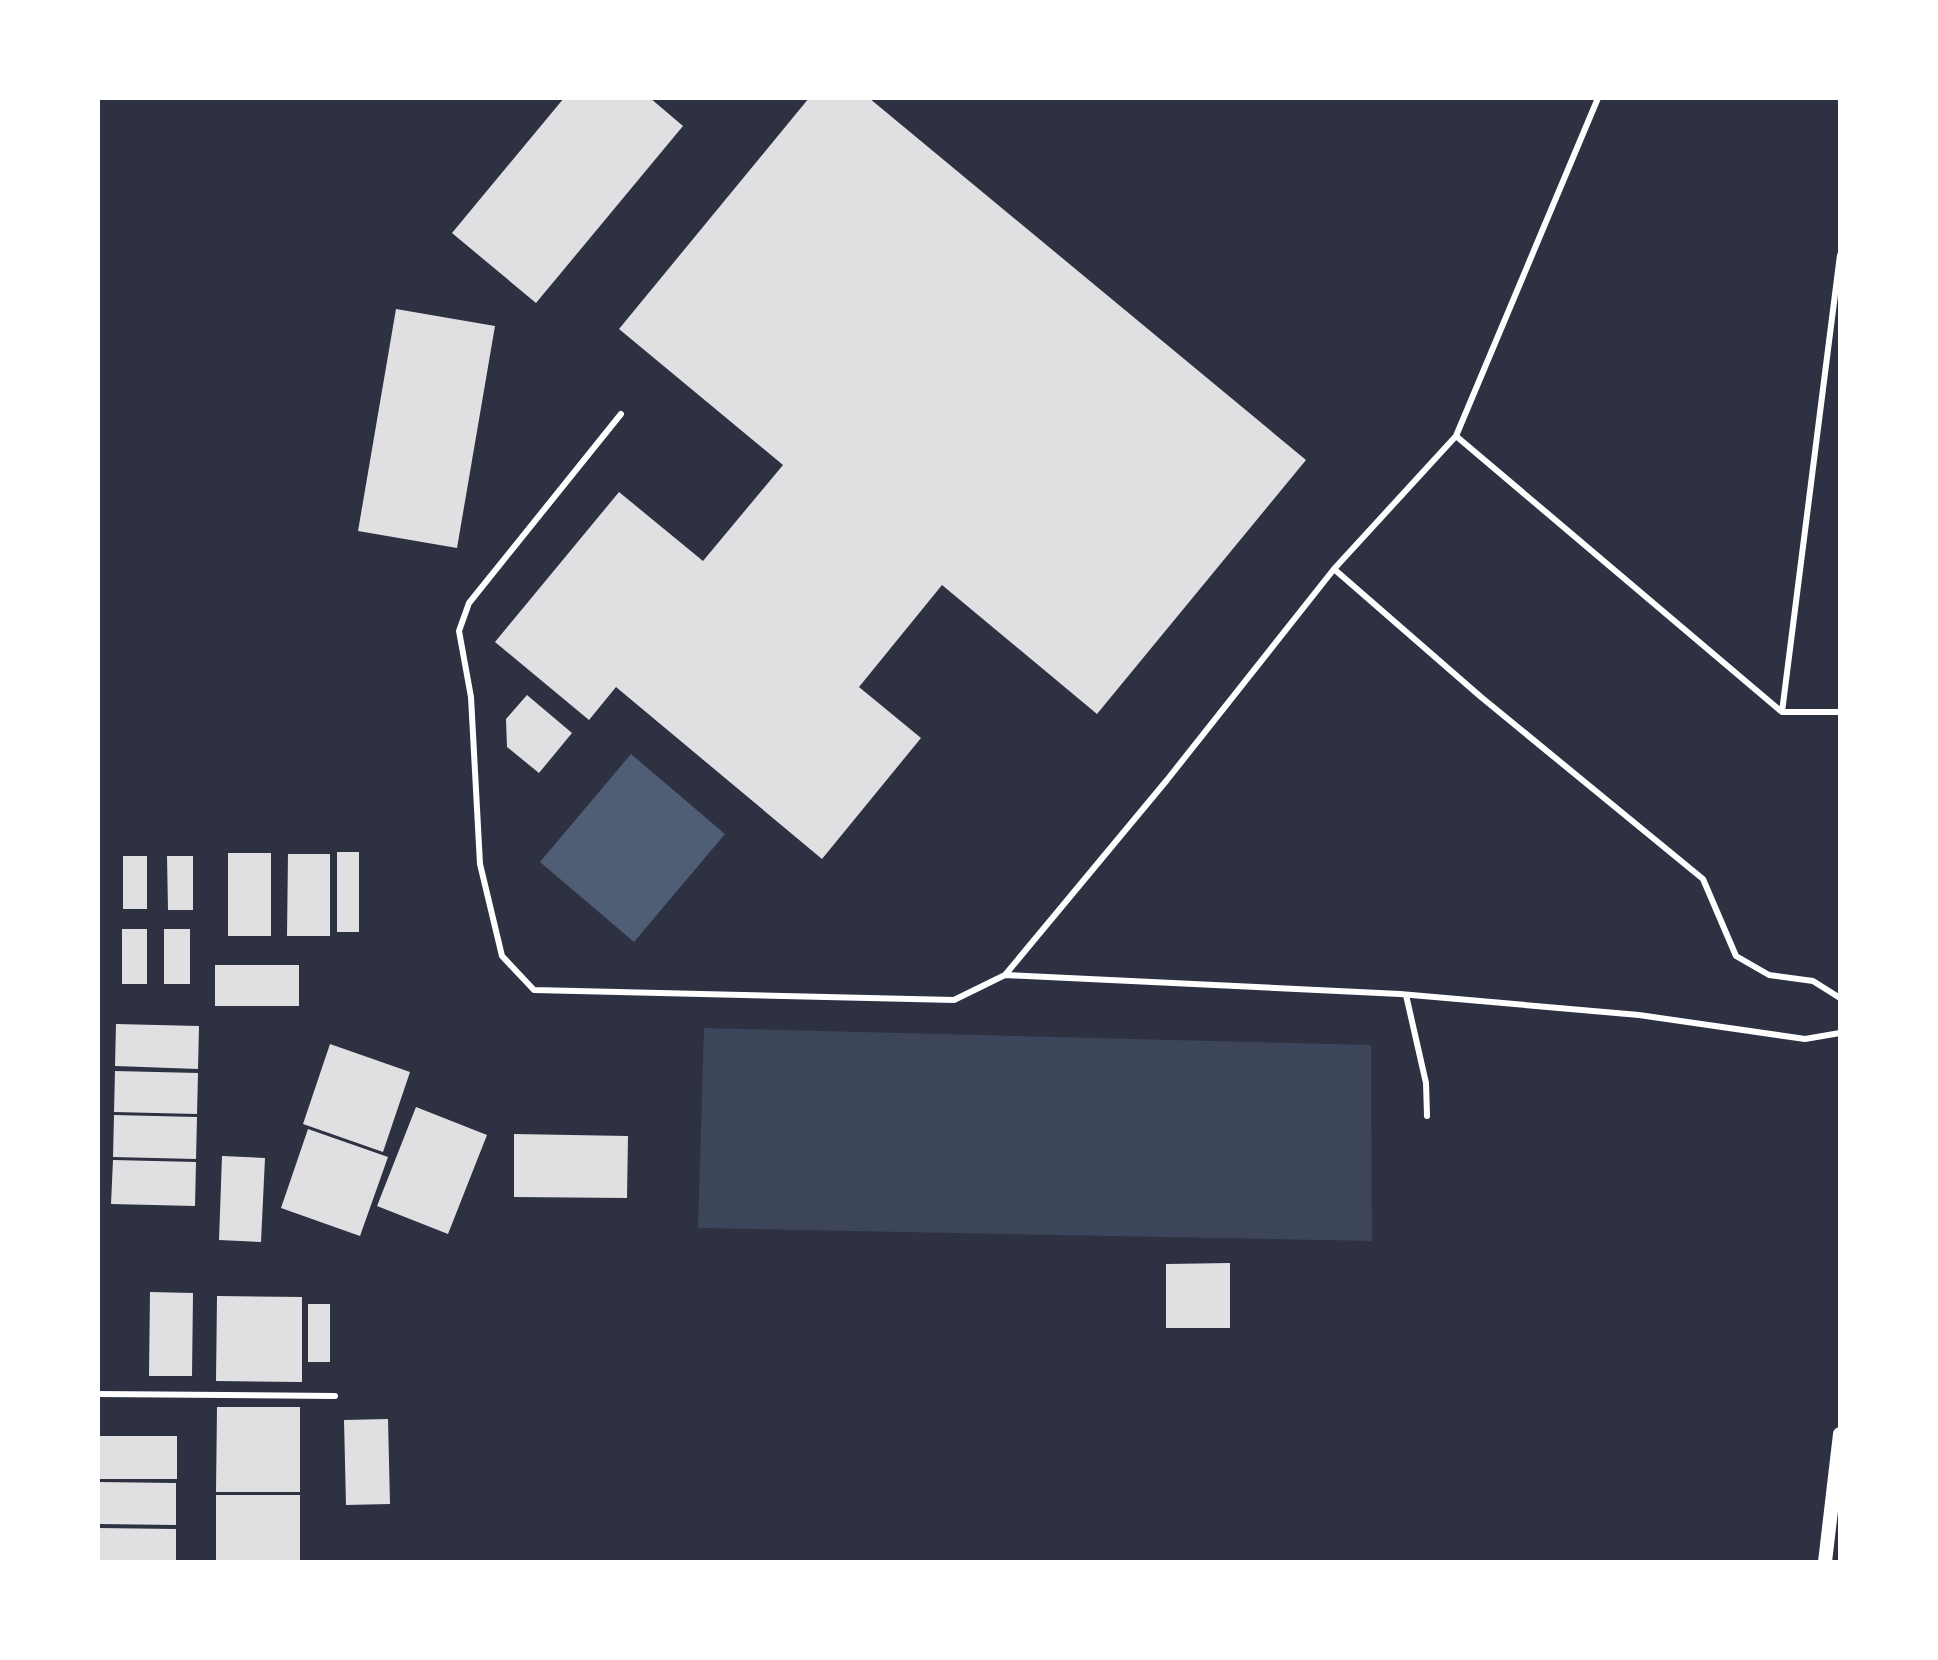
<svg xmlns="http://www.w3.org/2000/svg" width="1938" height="1660" viewBox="0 0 1938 1660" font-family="'Open Sans',sans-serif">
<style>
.green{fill:#3c4559}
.water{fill:#4f5d75}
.building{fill:#e0e0e3}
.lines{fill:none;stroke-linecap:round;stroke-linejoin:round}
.service{stroke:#fff;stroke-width:6}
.tertiary{stroke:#fff;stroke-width:14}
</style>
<rect width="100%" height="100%" fill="#2d3142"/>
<!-- green -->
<path class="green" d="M704 1028 1371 1045 1372 1241 698 1228Z"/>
<!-- water -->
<path class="water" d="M631 754 725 834 634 942 540 862Z"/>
<!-- building -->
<path class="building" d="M564 98H650L683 126 536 303 452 233Z
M809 98H869L1306 460 1097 714 942 585 859 687 921 738 822 859 616 687 589 720 495 642 619 492 703 561 783 465 619 329Z
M396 309 495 326 457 548 358 531Z
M527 695 572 733 539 773 507 747 506 719Z
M337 852H359V932H337Z
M228 853H271V936H228Z
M288 854H330V936H287Z
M123 856H147V909H123Z
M167 856H193V910H168Z
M122 929H147V984H122Z
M164 929H190V984H164Z
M215 965H299V1006H215Z
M116 1024 199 1026 198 1069 115 1066Z
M330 1044 410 1072 383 1152 303 1124Z
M115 1071 198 1073 197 1114 114 1112Z
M416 1107 487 1135 448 1234 377 1206Z
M114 1115 197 1117 196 1159 113 1157Z
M308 1129 388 1157 360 1236 281 1208Z
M514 1134 628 1136 627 1198 514 1197Z
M222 1156 265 1158 261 1242 219 1240Z
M113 1160 196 1162 195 1206 111 1204Z
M1230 1263V1328H1166V1264Z
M150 1292 193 1293 192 1376H149Z
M217 1296 302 1297V1382L216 1381Z
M308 1304H330V1362H308Z
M217 1407H300V1492H216Z
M388 1419 390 1504 346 1505 344 1420Z
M98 1436H177V1479H98Z
M98 1482 176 1483V1525L98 1524Z
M216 1495H300V1562H216Z
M98 1528 176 1529V1562H98Z"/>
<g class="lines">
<!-- service -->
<path class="service" d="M1598 98 1456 436 1782 712H1840
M621 414 469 603 459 631 471 697 480 864 502 956 534 990 954 1000 1005 975 1167 780 1334 569 1456 436
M1334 569 1481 697 1703 879 1736 956 1769 975 1813 981 1840 998
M1782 712 1840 255
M1005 975 1400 994 1639 1015 1805 1039 1840 1033
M1406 995 1426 1083 1427 1116
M98 1394 335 1396"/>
<!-- tertiary -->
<path class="tertiary" d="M1825 1562 1840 1434"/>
</g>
<!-- border -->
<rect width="1938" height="1660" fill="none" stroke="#ffffff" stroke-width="200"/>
</svg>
